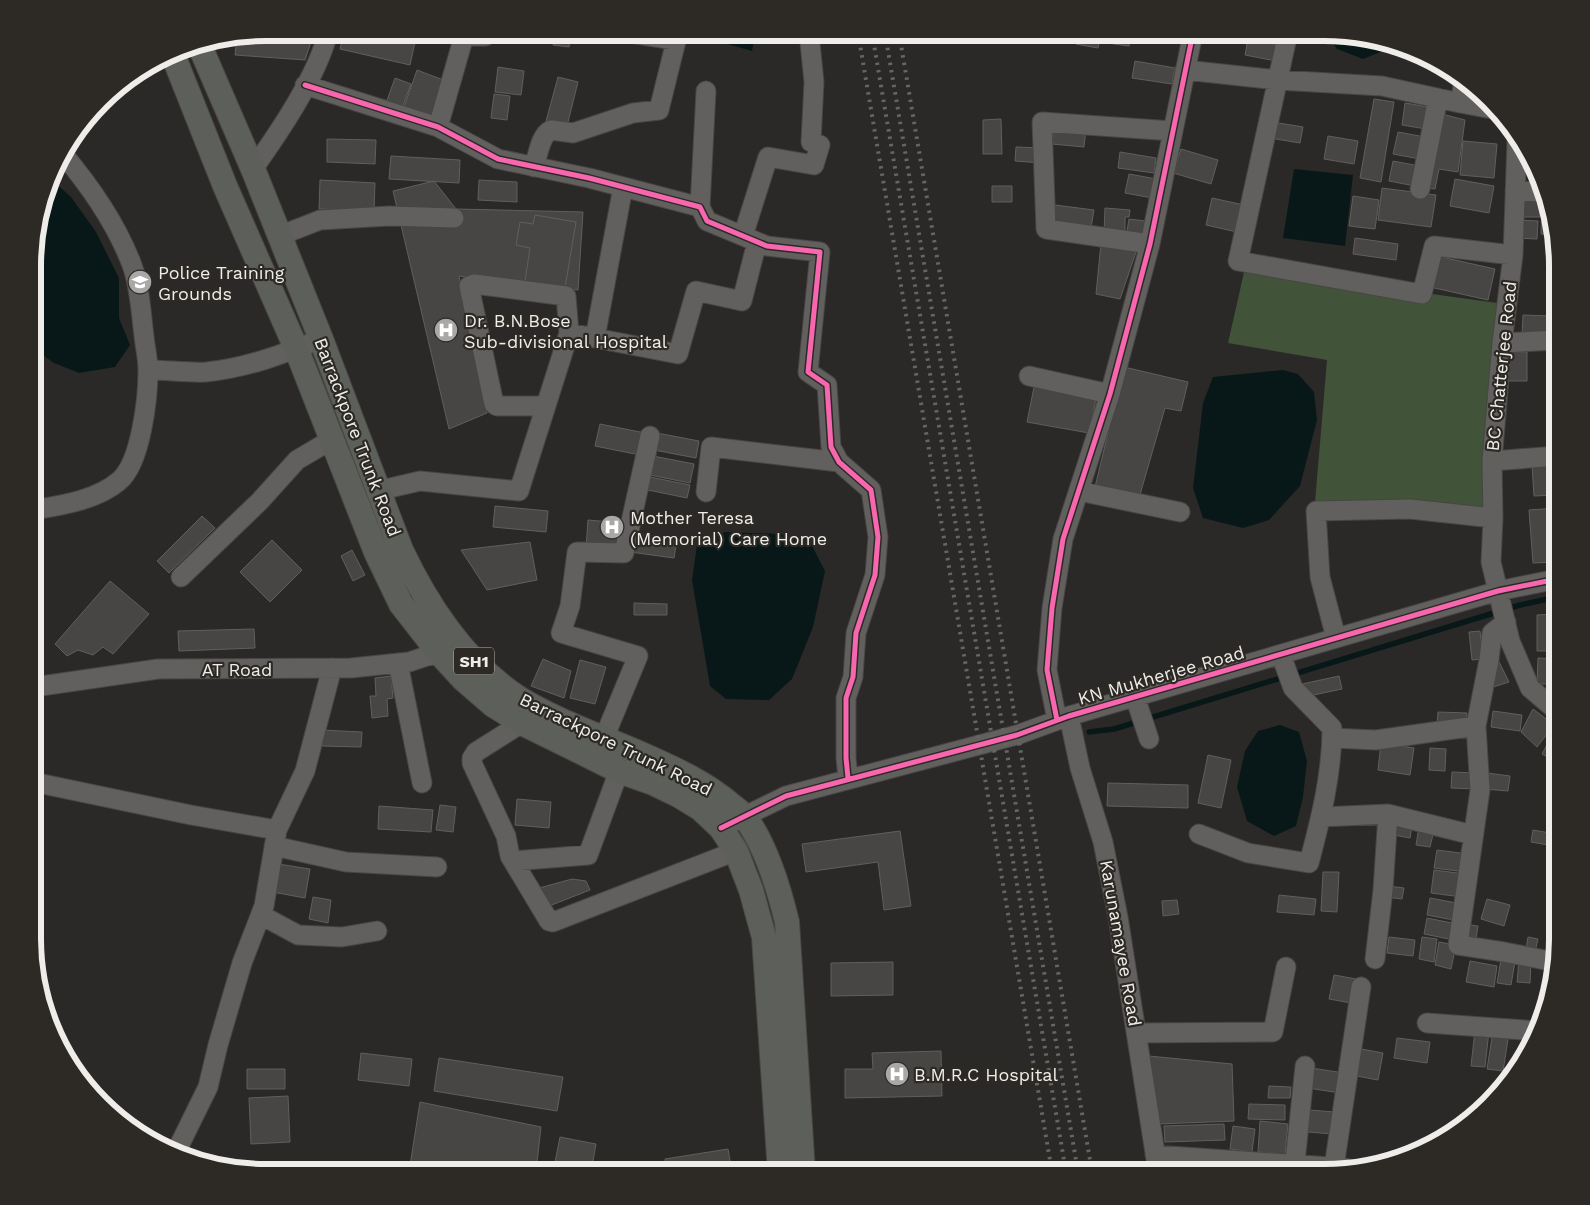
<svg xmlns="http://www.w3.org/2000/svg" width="1590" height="1205" viewBox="0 0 1590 1205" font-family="'Work Sans',sans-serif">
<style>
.park{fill:#415338}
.water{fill:#081819}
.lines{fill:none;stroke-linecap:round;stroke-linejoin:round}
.stream{stroke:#081819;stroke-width:5.5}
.building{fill:#484644;stroke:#615f5d}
.minor-casing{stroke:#484644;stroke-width:21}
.major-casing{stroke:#484644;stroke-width:26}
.minor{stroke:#62605e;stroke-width:19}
.major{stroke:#5d605a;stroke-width:24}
.rail{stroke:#666563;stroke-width:4;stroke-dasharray:2.5 5;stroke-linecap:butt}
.cycleway-casing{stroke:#2d2a25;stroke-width:8}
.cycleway{stroke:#f766af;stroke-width:5}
.labels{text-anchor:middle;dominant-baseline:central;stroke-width:4.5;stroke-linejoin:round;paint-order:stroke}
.shield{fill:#2d2a25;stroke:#b5b2af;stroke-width:1}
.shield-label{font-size:16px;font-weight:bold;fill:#efedea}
.poi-label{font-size:18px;fill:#efedea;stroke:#2d2a25;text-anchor:start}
.street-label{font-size:18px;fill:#efedea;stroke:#2d2a25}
.rim{fill:none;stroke:#efedea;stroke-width:6}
</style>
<rect width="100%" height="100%" fill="#2b2927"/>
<!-- park -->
<path class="park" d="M1245 268 1504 304 1488 513 1315 502 1327 360 1228 343Z"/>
<!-- water -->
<path class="water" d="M701 33H755L752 51 700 36Z
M1326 33H1339L1387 44 1383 51 1363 59 1337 49Z
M1294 169 1353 175 1345 246 1283 238Z
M53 181 71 197 96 232 119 278V318L130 345 115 367 79 373 54 363 34 349 35 235Z
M1283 370 1298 374 1314 392 1317 420 1300 486 1269 520 1243 528 1203 518 1193 488 1203 403 1213 377Z
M725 532 780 534 809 540 825 571 813 627 792 679 769 700 726 699 710 686 692 580 697 545Z
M1280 725 1299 732 1307 761 1303 797 1296 826 1274 836 1247 821 1237 787 1245 751 1258 731Z"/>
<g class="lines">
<!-- stream -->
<path class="stream" d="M1089 732 1114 729 1520 605 1557 597"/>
</g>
<!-- building -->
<path class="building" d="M266 32 314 33 305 60 235 55 237 37Z
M344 33H417L410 65 340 49Z
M555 33H571L569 47 553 45Z
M1078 33H1101L1098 48 1076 44Z
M1108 33H1131L1129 46 1107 43Z
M1248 39 1284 46 1281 62 1245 55Z
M1135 61 1175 68 1172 84 1132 78Z
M498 67 524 71 521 95 495 92Z
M417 70 446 81 432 117 404 107Z
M558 77 578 82 566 130 545 125Z
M395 78 411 84 401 111 385 106Z
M494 94 510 96 507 120 491 118Z
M1374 99 1394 102 1381 182 1360 178Z
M1405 103 1429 107 1426 129 1402 125Z
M1438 113 1465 120 1458 172 1439 169 1435 189 1423 187Z
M1001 119 1002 154H983V120Z
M1273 122 1303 127 1300 143 1270 138Z
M1054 125 1086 128 1084 147 1052 144Z
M1398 132 1425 137 1420 159 1393 154Z
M1328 136 1358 141 1354 164 1324 159Z
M327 139 376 140 375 164 327 162Z
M1463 141 1497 144 1494 178 1460 175Z
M1016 147 1042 148 1041 163 1015 161Z
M1181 149 1218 160 1211 184 1173 173Z
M1120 152 1156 158 1154 173 1118 168Z
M391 156 460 160 459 183 389 179Z
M1393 161 1419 166 1415 186 1389 181Z
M1129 174 1162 180 1158 199 1125 193Z
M1455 179 1494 186 1489 213 1450 206Z
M320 180 375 183 374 211 319 209Z
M479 180 517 182V202L478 200Z
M434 181 456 209 583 212 578 290 459 276 487 413 449 429 393 191Z
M992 186H1012V202H992Z
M1382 188 1436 195 1431 227 1378 220Z
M1353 196 1379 200 1375 229 1349 226Z
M1212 198 1244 205 1237 232 1206 225Z
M1540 200V217H1515V201Z
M1542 200 1550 234H1541Z
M1055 205 1094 210 1091 228 1052 223Z
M1105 208 1130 210 1129 217H1125V234L1104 233Z
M535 215 576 222 565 288 525 281 530 248 516 245 520 222 533 224Z
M1129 219 1145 221 1143 239 1126 237Z
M1516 220 1538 221 1537 239 1515 238Z
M1355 238 1398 244 1396 260 1353 254Z
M1101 243 1137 249 1120 299 1096 294Z
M1437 256 1495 269 1488 300 1430 287Z
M1523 315 1552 316 1551 337 1522 336Z
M1506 352H1527V381H1504Z
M1124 367 1188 382 1181 411 1165 408 1139 498 1095 487Z
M1553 378H1557V402L1554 403Z
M1035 382 1097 394 1089 433 1027 422Z
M600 424 645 433 640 455 595 446Z
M657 433 699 441 696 458 654 450Z
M653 456 694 464 690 483 650 475Z
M1557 465V495L1534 496 1532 466Z
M650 477 690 485 687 498 648 490Z
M495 506 548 511 546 532 493 527Z
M1557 508V562L1533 563 1529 510Z
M202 516 215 528 169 573 157 561Z
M588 520 622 523 620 550 586 548Z
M633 534 677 539 674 558 630 552Z
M272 540 302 570 270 602 240 572Z
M530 542 537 580 487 590 461 550Z
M352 550 365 575 353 581 341 556Z
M110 581 149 614 113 654 103 647 93 655 78 650 67 656 55 644Z
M634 603 667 604V615H634Z
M1557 614V651H1537V615Z
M254 629 255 648 179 651 178 631Z
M1480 631 1483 659 1472 660 1469 632Z
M1493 650 1509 682 1487 689Z
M1538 658 1557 659V684H1537Z
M543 659 571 671 564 698 531 686Z
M580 660 606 667 595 704 570 698Z
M391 676 393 698 387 699 388 716 372 718 370 696H376L375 678Z
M1339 676 1342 689 1304 697 1302 684Z
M1533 709 1554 725 1537 747 1521 732Z
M1493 711 1522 715 1520 731 1491 727Z
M1438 712 1467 713 1466 725 1437 724Z
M1556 728H1557V762L1542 754Z
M322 730 362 732 361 747 322 746Z
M1381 743 1414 748 1410 775 1378 770Z
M1430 748 1446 749 1445 771 1429 770Z
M1208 755 1231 760 1221 808 1198 803Z
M1452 772 1477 773 1476 789 1451 788Z
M1487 773 1510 776 1508 791 1485 789Z
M1108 783 1188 785V808L1107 806Z
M517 799 551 802 549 828 515 825Z
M440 805 456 807 453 832 436 830Z
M379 806 433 810 431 832 378 829Z
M1396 823 1412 825 1410 838 1394 835Z
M1419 827 1434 830 1430 847 1416 845Z
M1533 830 1556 834 1554 846 1531 842Z
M900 831 911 906 884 910 878 862 806 872 802 844Z
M1437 850 1468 854 1466 872 1434 868Z
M272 863 310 869 305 898 267 891Z
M1434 870 1465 874 1462 897 1431 893Z
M1323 872H1339L1337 912 1321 911Z
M572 879 586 881 590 890 544 908 539 888Z
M1388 886 1404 888 1402 899 1386 897Z
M1279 895 1316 899 1314 915 1277 912Z
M313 897 331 900 328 923 309 919Z
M1430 898 1462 904 1459 921 1427 915Z
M1487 899 1510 905 1504 926 1481 919Z
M1177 900 1179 914 1163 916 1162 901Z
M1427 918 1457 924 1454 940 1424 934Z
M1463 924 1478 926 1475 945 1461 944Z
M1389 937 1415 940 1413 956 1387 953Z
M1422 937 1437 939 1434 962 1419 959Z
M1528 937 1538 939 1534 956 1525 955Z
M1439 942 1456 945 1451 969 1435 965Z
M1502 953 1516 956 1511 985 1497 983Z
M1519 960 1531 961 1530 983 1517 982Z
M1470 961 1497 966 1494 987 1466 982Z
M893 962V995L831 996V963Z
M1334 975 1356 979 1351 1003 1329 999Z
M1475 1030 1489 1031 1485 1067 1471 1066Z
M1493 1031 1509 1033 1503 1071 1487 1069Z
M1397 1038 1430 1042 1427 1063 1394 1058Z
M1356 1048 1383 1053 1378 1080 1351 1075Z
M941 1051 942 1096 845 1098V1069H873L872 1053Z
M361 1053 412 1059 409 1086 358 1080Z
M1149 1056 1232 1064 1234 1121 1158 1124Z
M439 1058 563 1077 557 1111 434 1091Z
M1311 1068 1344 1073 1340 1093 1308 1088Z
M247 1069H285V1089H247Z
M1269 1086 1291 1087 1290 1098H1268Z
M288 1096 290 1142 251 1144 249 1098Z
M420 1102 541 1127 536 1172H409Z
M1249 1104 1285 1105V1120L1248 1119Z
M1310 1110 1334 1112 1332 1134 1308 1132Z
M1260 1121 1288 1124 1285 1154 1258 1152Z
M1224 1124 1225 1140 1165 1142 1164 1126Z
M1233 1126 1255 1129 1252 1152 1230 1149Z
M560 1137 596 1144 591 1172H553Z
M728 1149 732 1172H667L665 1159Z
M1223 1170 1252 1172H1223Z"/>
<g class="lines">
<!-- minor casing -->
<g class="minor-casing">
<path id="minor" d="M630 33 675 40
M1288 33 1238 261 1422 294 1434 246 1513 255
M1185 70 1278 80 1382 86 1460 103
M1464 82 1460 103 1492 109
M305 85 438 127 498 159 589 178 700 207 707 221 767 246 820 252 808 372 827 385 831 447 839 462 871 490 878 537 875 575 856 633 853 677 846 698V758L848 778
M438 127 464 36H485L486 33
M1517 141 1513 255 1502 343 1492 461 1493 518 1491 562 1510 641 1530 688 1557 711
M534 167C538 156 540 135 551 130L573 133 633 113 659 110 678 33
M253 169C280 131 316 78 328 33
M1420 189 1438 98
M1515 191 1540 192
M700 207 706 91
M279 236 320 220 389 216 454 218
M743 236 768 157 814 165 820 145 811 142 814 82 809 33
M1150 244 1046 229 1042 122 1173 131
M595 338 623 187
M1502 343 1557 340
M148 370C167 370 187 373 206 372 247 368 283 354 321 339
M1029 376 1110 394
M546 406H497L494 404 469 286 474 284 566 296 569 333
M1492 461 1557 456
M377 491 420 481 519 491 569 333 678 354 696 291 742 301 757 242
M1079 491 1180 512
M706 492 711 447 839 462
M34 510C62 505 97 500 119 481 141 463 148 398 148 370 148 358 145 347 144 336 141 313 140 287 132 265 116 223 91 187 62 153
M181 577 260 501 297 460 331 440
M1506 622 1492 633 1489 660 1476 726 1480 790 1458 945 1504 952 1555 962
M1336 638 1320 577 1316 511 1410 509 1493 518
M398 663 422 783
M34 687 158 669 351 668 409 662 427 656 440 654
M1135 697 1149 739
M1069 716 1080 768 1103 842 1118 917 1158 1172
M1057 720 1047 670 1052 608 1063 539 1110 394 1150 244 1193 33
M522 723 476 752 472 758V763L506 836 510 856 549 921 553 922 736 851
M604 738 638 656 561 633 570 606 577 552 624 553 650 436
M1332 738 1376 740 1476 726
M33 782 191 815 277 830
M1321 817 1388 814 1473 835
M733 822 786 796 1017 735 1069 716 1498 591 1557 579
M1199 834 1248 853 1309 863C1321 818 1332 774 1332 728L1293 688 1281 655
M274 846 346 862 437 867
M513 861 588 855 619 771
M261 915 298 935 342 937 377 931
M1375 959 1383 890 1388 814
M1427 1023 1538 1031
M1136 1033 1273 1032 1286 967
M175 1154 208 1087 218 1045 242 963 264 906 277 830 305 771 332 668
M1155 1155 1345 1168
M1334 1167 1361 987
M1294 1172 1305 1066"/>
</g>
<!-- major casing -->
<g class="major-casing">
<path id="major" d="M199 44 253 169 321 339 401 550C428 607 466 664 520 699 560 723 606 738 648 757 677 770 705 783 730 804 735 808 741 812 744 816 765 843 779 889 787 922L803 1172
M173 55 225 186 296 348 376 552 401 604 440 654 463 679 493 705 522 723 589 756 619 771 653 783 678 795 701 809 721 828 736 851 751 890 764 937 780 1172"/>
</g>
<!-- minor -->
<use href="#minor" class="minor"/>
<!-- major -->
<use href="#major" class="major"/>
<!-- rail -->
<path class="rail" d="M858 33 1052 1172
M872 33 1066 1172
M885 33 1078 1172
M899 33 1092 1172"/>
<!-- cycleway casing -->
<g class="cycleway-casing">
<path id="cycleway" d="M305 85 438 127 498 159 589 178 700 207 707 221 767 246 820 252 808 372 827 385 831 447 839 462 871 490 878 537 875 575 856 633 853 677 846 698V758L848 778
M1057 720 1047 670 1052 608 1063 539 1110 394 1150 244 1193 33
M721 828 786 796 1017 735 1069 716 1498 591 1557 579"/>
</g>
<!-- cycleway -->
<use href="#cycleway" class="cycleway"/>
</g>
<!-- icons -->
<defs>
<g id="university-disc" transform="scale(1.25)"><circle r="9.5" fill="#aaa8a6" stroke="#2d2a25"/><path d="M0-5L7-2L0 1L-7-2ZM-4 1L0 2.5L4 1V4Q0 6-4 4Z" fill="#fff"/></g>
<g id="hospital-disc" transform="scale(1.25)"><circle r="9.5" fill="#aaa8a6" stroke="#2d2a25"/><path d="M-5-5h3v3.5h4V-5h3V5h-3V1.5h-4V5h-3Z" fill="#fff"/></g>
</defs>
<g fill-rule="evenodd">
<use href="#university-disc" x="140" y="282"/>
<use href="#hospital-disc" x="446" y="330"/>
<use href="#hospital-disc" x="612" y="527"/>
<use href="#hospital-disc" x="897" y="1074"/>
</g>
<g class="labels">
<!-- shield labels -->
<rect class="shield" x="454" y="647.5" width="40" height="27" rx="4"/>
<g class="shield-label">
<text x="474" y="661">SH1</text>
</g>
<!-- poi labels -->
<g class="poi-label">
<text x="158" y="272">Police Training<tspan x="158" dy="21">Grounds</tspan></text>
<text x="464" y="320">Dr. B.N.Bose<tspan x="464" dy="21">Sub-divisional Hospital</tspan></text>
<text x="630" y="517">Mother Teresa<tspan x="630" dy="21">(Memorial) Care Home</tspan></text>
<text x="914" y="1074">B.M.R.C Hospital</text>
</g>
<!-- street labels -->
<g class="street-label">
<text transform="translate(1501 366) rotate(-84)">BC Chatterjee Road</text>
<text transform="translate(358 437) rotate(69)">Barrackpore Trunk Road</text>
<text x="237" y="669">AT Road</text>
<text transform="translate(1161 675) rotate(-16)">KN Mukherjee Road</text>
<text transform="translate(616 744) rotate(26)">Barrackpore Trunk Road</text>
<text transform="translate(1121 943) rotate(80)">Karunamayee Road</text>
</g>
</g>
<!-- crop -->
<path d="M0 0H1590V1205H0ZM266 41H1324A225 225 0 0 1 1549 266V939A225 225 0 0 1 1324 1164H266A225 225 0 0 1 41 939V266A225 225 0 0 1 266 41Z" fill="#2d2a25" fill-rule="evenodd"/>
<path class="rim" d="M266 41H1324A225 225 0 0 1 1549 266V939A225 225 0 0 1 1324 1164H266A225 225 0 0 1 41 939V266A225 225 0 0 1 266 41Z"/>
</svg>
